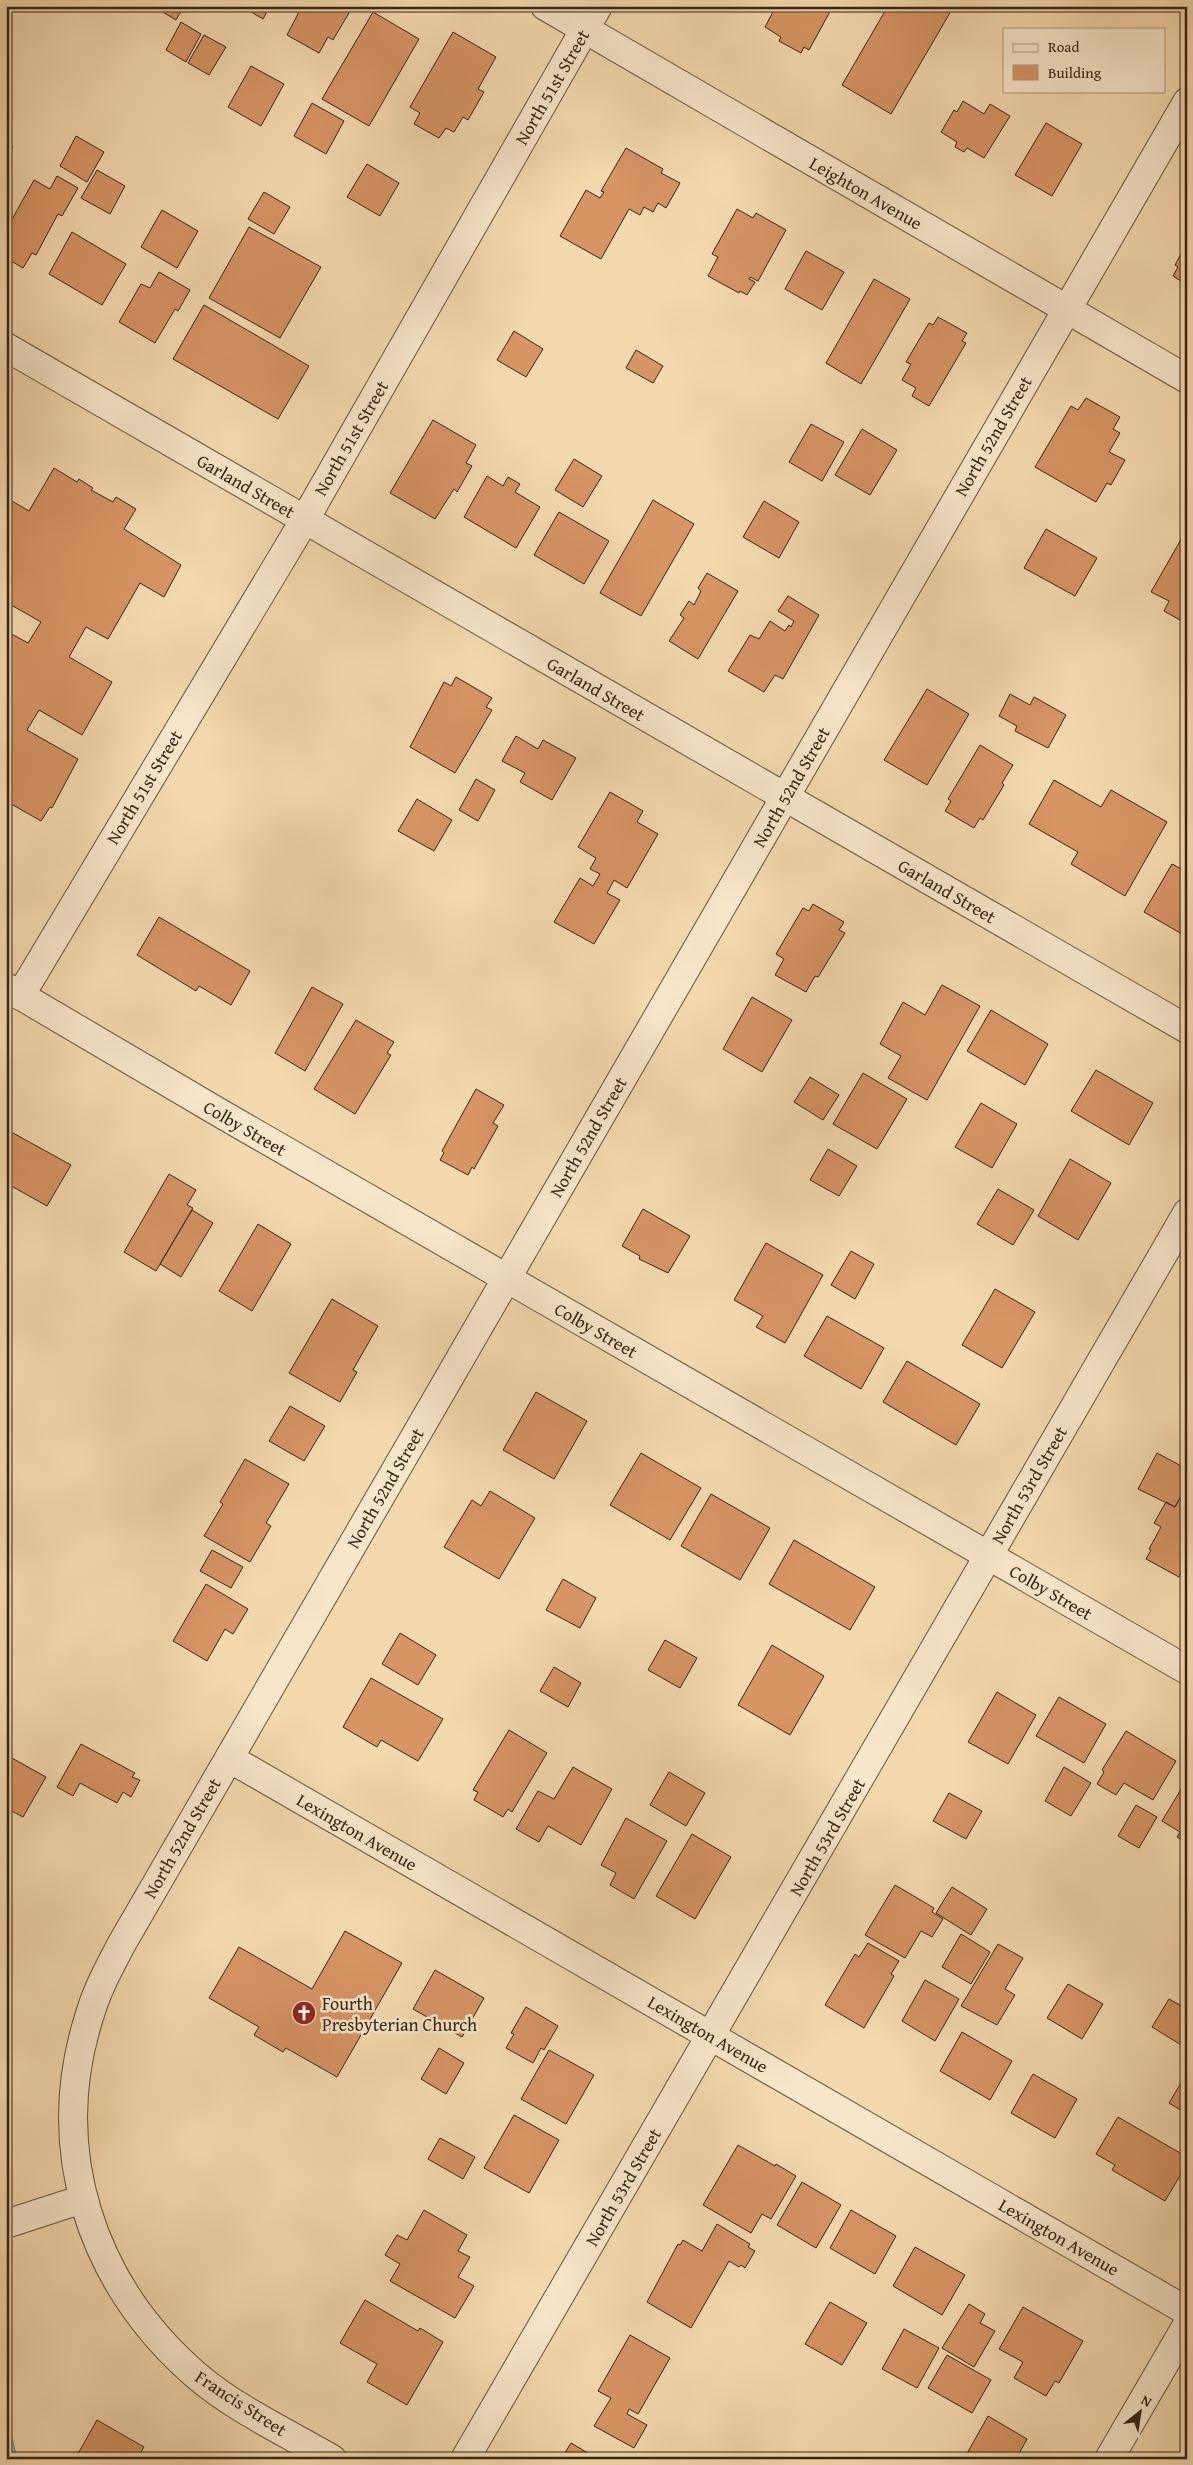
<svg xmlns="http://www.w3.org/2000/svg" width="1193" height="2465" viewBox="0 0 1193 2465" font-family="'Gentium Book Plus',serif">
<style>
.water{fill:#9fb8b4;stroke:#757e75}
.building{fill:#d79465;stroke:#352616}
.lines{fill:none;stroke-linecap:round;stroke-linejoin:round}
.minor-casing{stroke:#65533c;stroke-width:30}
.tertiary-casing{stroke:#65533c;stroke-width:30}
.minor{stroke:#f8e6ca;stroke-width:28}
.tertiary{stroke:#f8e6ca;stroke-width:28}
.labels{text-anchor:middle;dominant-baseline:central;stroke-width:5;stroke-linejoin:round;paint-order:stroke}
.street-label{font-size:18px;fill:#352616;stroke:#f8e6ca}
.poi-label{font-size:18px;fill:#352616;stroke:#f8e6ca;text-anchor:start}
</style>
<rect width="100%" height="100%" fill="#f4d9ae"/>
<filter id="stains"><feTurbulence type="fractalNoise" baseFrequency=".004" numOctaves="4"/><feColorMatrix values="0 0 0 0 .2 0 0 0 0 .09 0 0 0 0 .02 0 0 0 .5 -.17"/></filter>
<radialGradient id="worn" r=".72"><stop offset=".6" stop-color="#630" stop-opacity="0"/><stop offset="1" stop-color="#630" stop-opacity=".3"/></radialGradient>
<!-- water -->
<path class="water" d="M6 2411 17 2459H6Z"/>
<!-- building -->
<path class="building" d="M153 6H184L176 20Z
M241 6H270L263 19Z
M302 6H353L333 40 328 37 319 53 287 35Z
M776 6H833L809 50 804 47 801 53 779 41 781 37 765 27Z
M888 6H943L951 11 891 114 842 85Z
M373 12 419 39 369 126 322 99Z
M181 22 201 34 186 62 166 50Z
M453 32 496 57 478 89 484 92 468 120 463 117 454 132 446 128 439 138 414 124 420 113 410 107Z
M204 35 226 47 209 75 188 63Z
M251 66 284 84 261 126 228 107Z
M963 101 984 114 990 104 1010 116 984 158 967 148 964 152 955 147 957 142 941 132 954 110 957 112Z
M312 103 344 121 326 154 294 136Z
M1046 123 1082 144 1052 196 1015 175Z
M76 136 104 152 87 182 60 166Z
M6 143 13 147 6 159Z
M626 148 663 169 661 173 680 183 666 208 658 203 653 212 644 207 640 215 629 209 601 259 560 236 586 190 600 198 604 192 601 191Z
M367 164 399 183 380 216 347 197Z
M97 170 125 186 110 214 81 198Z
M57 176 78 188 62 216 58 214 36 255 32 253 23 268 6 258V230L34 180 50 189Z
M264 192 290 207 274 234 248 219Z
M737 209 753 218 756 213 786 230 758 281 750 277 749 279 755 282 747 295 740 291 739 293 708 276 718 257 712 254Z
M162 210 198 231 177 268 141 247Z
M249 227 321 267 280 338 209 298Z
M72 232 126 264 102 305 49 274Z
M1187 243V285L1173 276 1178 267 1175 265Z
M806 251 844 272 822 310 785 289Z
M159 272 190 290 178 311 175 309 155 343 119 322 141 284 150 288Z
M874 279 910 299 861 384 826 363Z
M204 305 309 366 278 419 173 359Z
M938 317 967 333 962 341 966 343 929 406 912 396 916 388 902 380 911 364 906 362 929 323 933 325Z
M514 331 543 349 526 377 497 360Z
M636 350 663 366 653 383 626 368Z
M1086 398 1120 417 1113 429 1120 433 1109 452 1125 460 1111 485 1107 483 1096 502 1035 467 1071 406 1078 410Z
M433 420 476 445 466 463 472 466 457 492 454 489 435 519 390 493Z
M811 424 844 442 822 481 789 462Z
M862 429 897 450 870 495 835 475Z
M574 459 602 476 583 507 555 490Z
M54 468 77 482 79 479 93 488 91 490 113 502 116 497 136 509 124 529 181 565 164 597 140 583 108 639 86 627 69 657 112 682 82 735 39 710 27 730 78 759 52 808 50 807 41 821 6 801V631L28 643 41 622 6 602V511L12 501 29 511Z
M487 476 503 486 508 477 520 484 515 492 540 507 516 548 464 517Z
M653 500 694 524 641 616 600 593Z
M764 501 799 522 779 558 743 537Z
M559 512 609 541 584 584 534 555Z
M1046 529 1097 558 1075 596 1024 568Z
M1187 529V624L1164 611 1169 601 1151 592Z
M707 573 738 591 698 659 669 641 684 618 680 615 689 601 694 605 701 591 698 588Z
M788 596 819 615 783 679 775 675 764 692 728 671 750 635 759 639 770 621 785 631 789 625 791 627 794 621 778 611Z
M456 677 492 698 486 707 492 710 455 773 410 747 444 682 451 686Z
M927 689 969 714 927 785 884 760Z
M1010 694 1030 705 1034 697 1066 715 1048 748 1015 731 1017 726 999 716Z
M516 736 538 749 543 740 576 758 552 800 520 782 525 773 502 761Z
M980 745 1013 765 1002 783 1004 785 983 820 980 818 974 828 945 811 951 801 948 799Z
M476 779 495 790 478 821 459 810Z
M1054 780 1101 807 1111 790 1167 822 1125 896 1071 864 1078 852 1029 824Z
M610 792 643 811 637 822 658 834 627 888 614 880 607 893 620 900 594 944 554 922 580 878 593 886 600 874 590 869 596 858 578 847Z
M417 799 452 820 434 851 398 831Z
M1172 864 1187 872V937L1144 912Z
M813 904 844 922 839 930 845 933 818 977 815 976 806 992 775 975 784 959 776 954 803 908 809 911Z
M159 917 250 971 231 1005 199 986 196 991 137 955Z
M942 985 980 1006 927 1100 888 1078 901 1056 880 1044 903 1002 925 1015Z
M312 987 343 1004 305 1071 275 1053Z
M752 997 792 1020 762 1072 723 1049Z
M991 1010 1048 1044 1025 1085 967 1051Z
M356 1020 394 1042 387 1053 391 1055 355 1114 314 1089Z
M1096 1070 1153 1103 1129 1145 1071 1111Z
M863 1073 907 1099 877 1149 833 1124Z
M810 1077 839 1095 823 1120 794 1102Z
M476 1089 504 1105 493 1123 498 1126 474 1169 472 1167 468 1175 440 1160 444 1153 442 1151Z
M981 1103 1017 1124 992 1168 955 1147Z
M13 1133 71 1165 47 1206 6 1183V1145Z
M828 1149 857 1166 839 1196 810 1180Z
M1070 1159 1111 1183 1078 1240 1038 1216Z
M169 1174 196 1190 187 1205 193 1208 156 1271 124 1252Z
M998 1189 1034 1210 1013 1245 977 1224Z
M643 1209 690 1236 668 1273 639 1259 640 1256 622 1246Z
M192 1210 213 1223 181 1277 160 1264Z
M258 1224 291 1244 252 1311 219 1291Z
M766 1243 823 1275 785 1343 756 1327 763 1316 734 1300Z
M851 1251 874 1264 855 1299 831 1285Z
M995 1289 1035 1312 1002 1368 962 1345Z
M332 1299 378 1326 353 1370 357 1372 340 1402 289 1373Z
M827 1316 884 1348 861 1389 804 1356Z
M907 1361 980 1404 956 1445 883 1402Z
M536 1392 587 1421 554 1479 503 1450Z
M290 1406 325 1426 304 1461 269 1441Z
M641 1453 701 1488 670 1540 610 1505Z
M1157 1453 1187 1469V1491H1184L1175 1507 1138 1489Z
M245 1459 289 1484 266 1523 271 1526 250 1562 204 1536 223 1504 220 1502Z
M490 1491 535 1518 499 1579 444 1547 472 1500 481 1506Z
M1184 1491 1187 1493V1568L1184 1567 1179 1577 1146 1559 1151 1550 1149 1549 1161 1527 1154 1523 1166 1502 1175 1507Z
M711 1494 770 1528 740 1580 681 1546Z
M794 1540 875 1587 850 1630 769 1584Z
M212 1550 243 1567 231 1588 200 1571Z
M563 1579 596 1598 580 1628 546 1610Z
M206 1584 248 1609 233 1634 225 1629 207 1661 173 1641Z
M400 1633 436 1655 418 1685 382 1664Z
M665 1640 697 1658 680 1688 648 1670Z
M772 1645 824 1676 790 1735 738 1705Z
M554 1667 581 1683 568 1707 540 1691Z
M371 1678 443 1719 418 1761 381 1740 377 1747 343 1727Z
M997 1692 1036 1715 1008 1764 968 1742Z
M1059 1697 1106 1724 1084 1763 1036 1736Z
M509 1730 547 1753 512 1812 508 1809 503 1817 474 1800 478 1792 473 1790Z
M1126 1731 1176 1761 1153 1800 1124 1783 1116 1795 1097 1784 1104 1772 1102 1770Z
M81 1744 135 1773 132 1777 140 1780 131 1797 123 1792 117 1803 80 1783 73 1796 57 1787Z
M10 1757 46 1777 23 1817 6 1808V1764Z
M573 1767 612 1789 581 1845 548 1826 539 1842 516 1829 538 1791 554 1799Z
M1064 1767 1091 1783 1071 1816 1045 1801Z
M669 1772 705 1793 686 1826 650 1805Z
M1186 1781 1187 1782V1843L1177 1837 1180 1832 1162 1821Z
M949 1793 982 1811 966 1839 933 1821Z
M1136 1805 1157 1817 1139 1848 1118 1836Z
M626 1818 667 1841 634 1899 610 1885 616 1873 601 1865Z
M692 1834 731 1857 695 1919 656 1896Z
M895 1885 934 1908 932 1912 943 1919 932 1937 921 1931 905 1958 865 1935Z
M952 1887 987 1909 971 1935 936 1913Z
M345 1931 402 1963 337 2077 286 2048 283 2052 254 2035 259 2027 209 1998 239 1947 312 1989Z
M961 1934 990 1952 971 1984 942 1967Z
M868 1943 899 1961 891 1974 894 1976 864 2028 825 2005 855 1954 859 1957Z
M998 1944 1023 1958 1005 1989 1015 1995 997 2025 961 2006Z
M435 1970 484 1998 462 2037 413 2009Z
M925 1980 959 1999 935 2041 902 2021Z
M1068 1984 1103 2004 1082 2039 1047 2018Z
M1169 1999 1187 2009 1186 2048 1152 2027Z
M526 2007 558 2026 544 2050 541 2048 533 2063 506 2048 514 2034 511 2033Z
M962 2032 1012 2061 990 2100 940 2071Z
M439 2048 464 2063 446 2094 421 2079Z
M549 2050 594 2075 566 2124 521 2099Z
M1187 2073V2114L1169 2103Z
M1033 2074 1077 2099 1055 2138 1011 2113Z
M514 2115 559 2140 529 2193 484 2168Z
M1118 2117 1187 2157V2164L1165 2201 1112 2170 1115 2165 1096 2154Z
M440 2138 475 2157 463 2179 428 2159Z
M738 2145 775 2166 776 2164 796 2176 771 2219 762 2214 751 2233 703 2205Z
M802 2182 841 2205 816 2248 777 2225Z
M424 2210 467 2235 458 2251 470 2257 458 2277 474 2286 455 2318 390 2281 400 2264 385 2255 397 2235 407 2240Z
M851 2210 896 2236 875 2274 830 2248Z
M717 2224 750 2244 748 2247 755 2251 745 2268 741 2265 739 2267 729 2261 691 2328 647 2302 678 2244 680 2245 683 2240 702 2251Z
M915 2247 965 2275 942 2315 893 2286Z
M365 2300 418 2331 420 2328 443 2342 407 2405 367 2382 377 2364 340 2343Z
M830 2302 867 2323 842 2365 805 2344Z
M969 2304 985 2314 980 2323 995 2331 974 2367 942 2348Z
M1023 2307 1083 2341 1059 2383 1055 2381 1046 2396 1014 2378 1023 2362 999 2349Z
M904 2329 939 2348 917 2388 882 2369Z
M630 2335 670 2358 638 2414 629 2409 627 2414 647 2425 634 2448 594 2426 611 2398 598 2391Z
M947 2355 991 2380 972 2413 928 2388Z
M988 2416 1027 2439 1016 2459H964Z
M97 2420 144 2447 137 2459H75Z
M571 2443 598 2459H561Z"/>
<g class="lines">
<!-- minor casing -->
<g class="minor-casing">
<path id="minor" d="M6 347 1187 1029
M6 987 225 1116 1187 1670
M20 996 304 521 598 6
M229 1758 1187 2311
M6 2224 83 2199
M332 2459C289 2434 234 2408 197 2376 91 2285 46 2149 90 2014 97 1990 109 1968 121 1945L1187 102
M465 2459C707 2044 948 1629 1187 1213
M1109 2459 1187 2325"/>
</g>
<!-- tertiary casing -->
<g class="tertiary-casing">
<path id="tertiary" d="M545 6 1187 379"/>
</g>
<!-- minor -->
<use href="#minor" class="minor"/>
<!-- tertiary -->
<use href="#tertiary" class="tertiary"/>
</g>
<!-- icons -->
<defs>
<g id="church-disc" transform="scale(1.25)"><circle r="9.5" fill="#8f2418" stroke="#f8e6ca"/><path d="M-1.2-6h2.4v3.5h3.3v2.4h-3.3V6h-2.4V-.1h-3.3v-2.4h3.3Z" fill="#fff"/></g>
</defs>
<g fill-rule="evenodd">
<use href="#church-disc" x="304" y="2013"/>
</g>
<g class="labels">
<!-- street labels -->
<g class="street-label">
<text transform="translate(552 87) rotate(-60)">North 51st Street</text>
<text transform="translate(866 193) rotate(30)">Leighton Avenue</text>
<text transform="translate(993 436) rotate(-60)">North 52nd Street</text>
<text transform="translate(351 438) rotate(-60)">North 51st Street</text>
<text transform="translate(246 486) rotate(30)">Garland Street</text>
<text transform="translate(596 689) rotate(30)">Garland Street</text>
<text transform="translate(144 787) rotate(-59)">North 51st Street</text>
<text transform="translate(791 787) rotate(-60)">North 52nd Street</text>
<text transform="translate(947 891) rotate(30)">Garland Street</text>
<text transform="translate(245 1128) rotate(30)">Colby Street</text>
<text transform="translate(588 1137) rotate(-60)">North 52nd Street</text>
<text transform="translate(596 1330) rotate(30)">Colby Street</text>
<text transform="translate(1029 1485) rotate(-60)">North 53rd Street</text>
<text transform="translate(385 1488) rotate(-60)">North 52nd Street</text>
<text transform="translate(1051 1592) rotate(30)">Colby Street</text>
<text transform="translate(357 1832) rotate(30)">Lexington Avenue</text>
<text transform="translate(827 1837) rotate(-60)">North 53rd Street</text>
<text transform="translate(182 1838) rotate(-60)">North 52nd Street</text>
<text transform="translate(708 2034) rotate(30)">Lexington Avenue</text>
<text transform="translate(623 2187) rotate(-60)">North 53rd Street</text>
<text transform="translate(1059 2237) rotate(30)">Lexington Avenue</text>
<text transform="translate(241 2403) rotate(33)">Francis Street</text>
</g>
<!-- poi labels -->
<g class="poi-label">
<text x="322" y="2003">Fourth<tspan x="322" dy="21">Presbyterian Church</tspan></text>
</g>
</g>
<!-- margin -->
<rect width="1193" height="2465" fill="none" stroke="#f4d9ae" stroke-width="25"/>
<rect x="8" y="8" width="1178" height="2450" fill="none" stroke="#352616" stroke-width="2.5"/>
<rect x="12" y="12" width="1168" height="2440" fill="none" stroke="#352616"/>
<!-- legend -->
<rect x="1003" y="28" width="162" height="65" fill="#f8e6ca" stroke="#aa9982"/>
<rect x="1013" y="44" width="25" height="8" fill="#f8e6ca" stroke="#aa9982"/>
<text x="1048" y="52" font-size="15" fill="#352616">Road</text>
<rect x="1013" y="65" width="25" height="15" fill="#d79465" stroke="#aa9982"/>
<text x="1048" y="78" font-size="15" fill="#352616">Building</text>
<!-- north arrow -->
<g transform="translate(1140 2412) rotate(30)" stroke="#f8e6ca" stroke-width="4" paint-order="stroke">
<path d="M0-4L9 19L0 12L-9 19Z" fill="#352616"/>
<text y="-8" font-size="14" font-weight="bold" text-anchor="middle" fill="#352616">N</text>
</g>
<rect width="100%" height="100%" filter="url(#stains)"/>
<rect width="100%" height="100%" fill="url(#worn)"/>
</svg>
